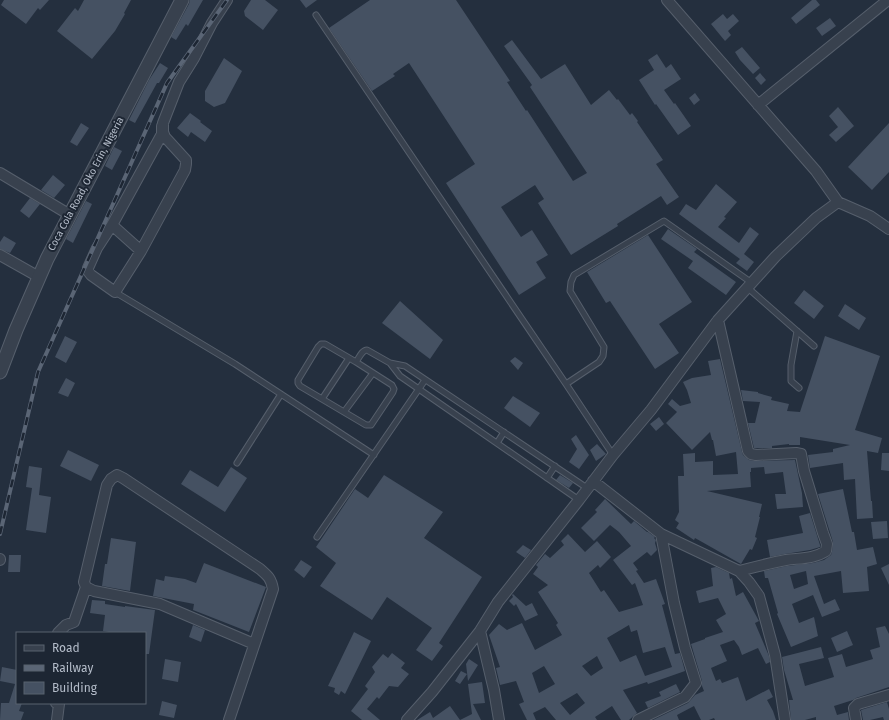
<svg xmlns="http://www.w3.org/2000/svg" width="889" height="720" viewBox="0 0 889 720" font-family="'Fira Sans',sans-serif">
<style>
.building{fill:#455162;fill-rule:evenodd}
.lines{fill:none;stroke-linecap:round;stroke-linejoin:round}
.service-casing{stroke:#565f6c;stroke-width:7}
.minor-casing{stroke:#565f6c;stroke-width:12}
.tertiary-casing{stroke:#565f6c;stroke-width:15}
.service{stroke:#38414e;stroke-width:5}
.minor{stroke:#38414e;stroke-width:10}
.tertiary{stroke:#38414e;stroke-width:13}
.rail-casing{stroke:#5a6575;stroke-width:4}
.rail{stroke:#1d2633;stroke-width:2.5;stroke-dasharray:8;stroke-linecap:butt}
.labels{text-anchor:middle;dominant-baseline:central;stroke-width:4;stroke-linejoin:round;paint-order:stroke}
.street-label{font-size:10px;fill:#b4bcc9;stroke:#1d2633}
</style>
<rect width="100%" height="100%" fill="#242f3e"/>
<!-- building -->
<path class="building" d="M4 0H49L40 10 38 8 26 24 1 5Z
M84 0H131L124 13 125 14 115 31 92 59 57 31 75 8 78 11Z
M190 0H203L188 26 186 24 176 40 171 37 189 4Z
M251 0H265L278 10 263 30 245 16 244 11Z
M300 0H317L306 8Z
M370 0H456L510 81 507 82 526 111 527 110 573 181 587 173 530 87 532 85 504 46 512 40 541 79 565 64 591 105 609 90 617 100 618 99 630 115 632 113 638 121 637 122 663 160 656 164 679 197 667 205 661 196 617 224 618 226 571 255 538 203 544 199 535 185 501 207 521 237 532 230 548 255 536 262 546 278 519 295 446 183 475 164 409 63 393 74 395 76 372 91 329 28Z
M812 0H816L820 5 796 24 791 18Z
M723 14 727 19 733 14 739 21 728 31 731 35 725 41 711 24Z
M830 18 836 26 822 36 816 28Z
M742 47 760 68 753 74 740 60 735 52Z
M657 54 666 68 671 64 681 79 664 90 674 104 675 103 691 126 678 135 656 104 655 105 639 80 654 70 648 60Z
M224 58 242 71 225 103 214 107 205 101V91Z
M160 63 168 68 159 83H157L135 123 129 120 149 80Z
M760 73 766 80 761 85 755 78Z
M695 93 700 100 694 105 689 98Z
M838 107 854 126 836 142 829 135 838 127 829 116Z
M190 113 201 121 200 122 212 131 205 142 191 132 188 137 177 128Z
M81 123 89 128 77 146 70 142Z
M889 123V172L872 190 848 167Z
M114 147 122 151 112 170 105 166Z
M53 175 65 185 54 198 41 190Z
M716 184 737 202 724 217 726 218 718 227 739 243 750 227 759 234 744 254 754 262 747 271 736 263 740 259 679 214 686 204 696 210Z
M30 198 40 204 29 218 20 211Z
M86 201 92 204 73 243 66 239Z
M668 229 697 249 694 252 736 282 726 295 688 268 693 261 661 239Z
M648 235 692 302 659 324 679 353 655 369 610 301 606 303 587 272Z
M4 236 16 243 10 253 0 249V242Z
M804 290 824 306 814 319 794 303Z
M400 301 443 340 430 359 382 323Z
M845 304 866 318 859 330 838 316Z
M65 336 77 342 66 363 55 357Z
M825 336 880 356 855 430 882 438 878 453 867 451 871 501H872L873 518 857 519 855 479 844 480 843 463 810 468 808 455 833 452V449L850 445 800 437V445H789V444L772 446V448H754L748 423H755L760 402 743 401 741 390 758 392V393L772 397 771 400 789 404 787 411 800 412Z
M515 357 523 363 518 370 510 361Z
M720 359 742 452 743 455 749 460 755 461 795 460 802 493 803 507 777 509 775 494H786L783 472 765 474 764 467 751 468V472H750L751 487 707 491 762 504 759 517H760L755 537 757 538 752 550 750 549 741 564 695 538 694 540 676 528 679 523 675 520 679 512 678 476H684L683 454 695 453V462L713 461V475L738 474 736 452 716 456 713 440H712L710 432 692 450 666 423 677 412 668 404 672 399 680 406 691 403 687 390 683 382 692 378 711 375 708 361Z
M66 378 75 383 68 397 58 393Z
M513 396 540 413 530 427 504 408Z
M659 417 664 424 656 431 650 424Z
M576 435 589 455 579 469 569 462 577 449 571 439Z
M597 444 606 454 596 461 590 450Z
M68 450 99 465 91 481 60 466Z
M882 453H889V471L881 470Z
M29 466 42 468 39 495 51 497 46 533 26 530 32 488 26 487Z
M231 467 247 478 225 512 181 484 190 470 218 487Z
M384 475 443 512 424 538 482 577 439 643 443 646 432 661 416 650 432 628 387 597 372 620 320 586 336 563 316 547 355 489 368 498Z
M560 475 573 483 569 488 556 480Z
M843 489 852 532H854L857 550 873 547 877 564 867 567 869 591 843 593 841 571 814 576 824 604 835 599 840 610 822 617 813 595 792 604 799 623 814 617 818 636 791 647 777 614 778 613 768 578H765L764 571 787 566 813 563 824 560 831 555 832 552 833 542 818 494ZM806 571 808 584 794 589 790 575Z
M605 499 631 524 634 521 647 532H648L655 537 654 538 656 540 655 543 657 550 651 556 647 552 633 563 638 570 636 571 644 583 656 579 665 604 662 605 675 654 680 653 685 671 648 684 647 682 623 690 637 713 629 720H621L612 706 595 717 597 720H556L545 707 533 713 536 720H527L519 704 524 702 516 681 500 685 496 668 500 667 489 635 499 624 507 630 522 623 535 650 562 635 556 625 558 623 538 592 548 585 533 574 538 567 536 565 545 554 550 558 564 545 561 541 568 534 585 552 597 541 611 557 600 568 598 565 589 573 601 592 604 590 619 612 643 605 635 583 632 585 613 560 631 546 619 532 610 525 594 541 581 528 597 512 595 510ZM629 625 631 632 637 630 643 653 665 647 672 667 645 676 636 655 620 662 607 638ZM597 656 603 668 591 676 582 666ZM544 666 555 684 539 693 532 673ZM577 693 585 703 570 715 560 703Z
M810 513 820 545V547L810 550 785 554 770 557 767 540 803 533 799 516Z
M887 521 888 538 873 539 871 522Z
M111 538 136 542 130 591 102 586 105 564H107Z
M523 545 531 550 525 558 516 552Z
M9 555H21L20 572H8Z
M301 560 312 567 304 578 294 570Z
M204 563 266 587 249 632 193 610 194 604 153 596 156 579 164 581 165 576 185 579 196 583Z
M889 564V585L881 568Z
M716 567 729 573 730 579 732 578 736 596 743 592 759 621 755 623 769 656 770 662 766 664 758 648 742 655 739 647 734 640 720 645 727 661 711 668 716 681 720 679 722 683 738 677 746 701 769 689 773 697 767 700 773 711 776 720H715L714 718 709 720H701L694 706 677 715 679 720H653L688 703 695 695 704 691 702 686V681L691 644 705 639V638L723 632 716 620 726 614 718 598 699 603 696 591 713 586 711 568Z
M513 594 526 606 532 603 538 615 525 621 516 604 514 606 509 601 513 597 512 595Z
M92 600 105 601V604L125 607V606L155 610 149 654H145V633H115L103 631 105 615 90 613Z
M193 625 205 630 201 642 189 637Z
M885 626 889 634V687L856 698 853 700 834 706 837 715 848 712 849 720H816V717L805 720H791L789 700H793L784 670 782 657 821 647 824 658 799 664 805 686 834 677 828 658 842 654 846 667 873 659 870 650 880 647 876 628Z
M847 631 853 645 837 652 831 638Z
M354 632 371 641 345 694 341 691 339 695 334 692 335 688 328 686Z
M392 653 405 663 401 668 409 674 398 687 389 686 379 699 377 697 367 709 380 720H362L351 711 368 689 365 686 375 672 372 667 383 654 388 658Z
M165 659 181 662 178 682 162 679Z
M469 659 478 665 468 681 466 664Z
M2 667 17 670V703H22L19 711 24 712 21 720H0L1 703H9L15 684 0 681Z
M461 671 467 674 460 684 455 681Z
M482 682 485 703 473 704 481 720H417L430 712 433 718 450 706 460 720 472 714 468 684Z
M676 684 680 692 648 708 645 702 661 696 659 692Z
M162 701 177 705 174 718 159 715Z
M887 702 889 709V720H884L883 717 870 720H863L861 710Z"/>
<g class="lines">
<!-- service casing -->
<g class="service-casing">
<path id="service" d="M316 15 566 384 613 455
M748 288 814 346
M115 292 235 364 374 455
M797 331 791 365V381L799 388
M356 362 392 385 394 389 393 392 371 425H366L300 386 298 383V380L318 347 321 344H325L356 362C359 358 362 350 367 350L390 363 405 366 587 488
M390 363 400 376 579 500
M566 384 599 362 603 356 604 347 570 291 571 282 574 275 664 221 752 283
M322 399 349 358
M344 412 373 373
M497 443 504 432
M237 463 281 394
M547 478 555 466
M317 537 425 380"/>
</g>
<!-- minor casing -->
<g class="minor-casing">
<path id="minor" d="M667 0 816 171 838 202 870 216 889 229
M758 105 888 0
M0 173 70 215
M112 225 97 248 88 268V271L91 275 115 292 141 251 185 170 186 164V160L165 137 163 132V123L179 82 194 58 212 23 227 0
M141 251 112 225 162 134V126
M0 255 39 277
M718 320 748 451 751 454 756 455 796 453 801 454 804 471 823 533 827 544 826 551C814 559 800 558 786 560 770 563 755 567 739 571
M593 481 661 534 739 571 749 582 759 596 775 655 785 720
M0 560V559
M480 631 494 690 499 720
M58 633 66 625 74 622 86 587
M56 703 59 704 57 720
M229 720 273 589C271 578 268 576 260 569L123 478 117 475 111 479 107 485 84 582 86 587 94 591 160 604 254 644
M407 720 432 692 480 631 498 602 579 500 613 455 651 410 718 320 776 256 816 218 838 202
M638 720 685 697 696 683 685 648 674 603 661 534
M856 720 854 708 858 704 889 695"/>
</g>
<!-- tertiary casing -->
<g class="tertiary-casing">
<path id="tertiary" d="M0 372 16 330 47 259 182 0"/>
</g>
<!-- service -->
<use href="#service" class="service"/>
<!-- minor -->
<use href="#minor" class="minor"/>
<!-- tertiary -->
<use href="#tertiary" class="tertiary"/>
<!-- rail casing -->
<g class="rail-casing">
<path id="rail" d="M0 534 38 372 167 83 227 0"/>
</g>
<!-- rail -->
<use href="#rail" class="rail"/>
</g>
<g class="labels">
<!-- street labels -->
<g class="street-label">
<text transform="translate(86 184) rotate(-62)">Coca Cola Road, Oko Erin, Nigeria</text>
</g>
</g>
<!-- legend -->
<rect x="16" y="632" width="130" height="72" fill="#1d2633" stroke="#59626f"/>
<rect x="24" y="645" width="20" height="6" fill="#38414e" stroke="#59626f"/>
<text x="52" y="652" font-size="12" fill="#b4bcc9">Road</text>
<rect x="24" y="665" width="20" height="6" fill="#5a6575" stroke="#59626f"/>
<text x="52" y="672" font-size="12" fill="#b4bcc9">Railway</text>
<rect x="24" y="682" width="20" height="12" fill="#455162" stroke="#59626f"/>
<text x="52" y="692" font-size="12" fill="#b4bcc9">Building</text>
</svg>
